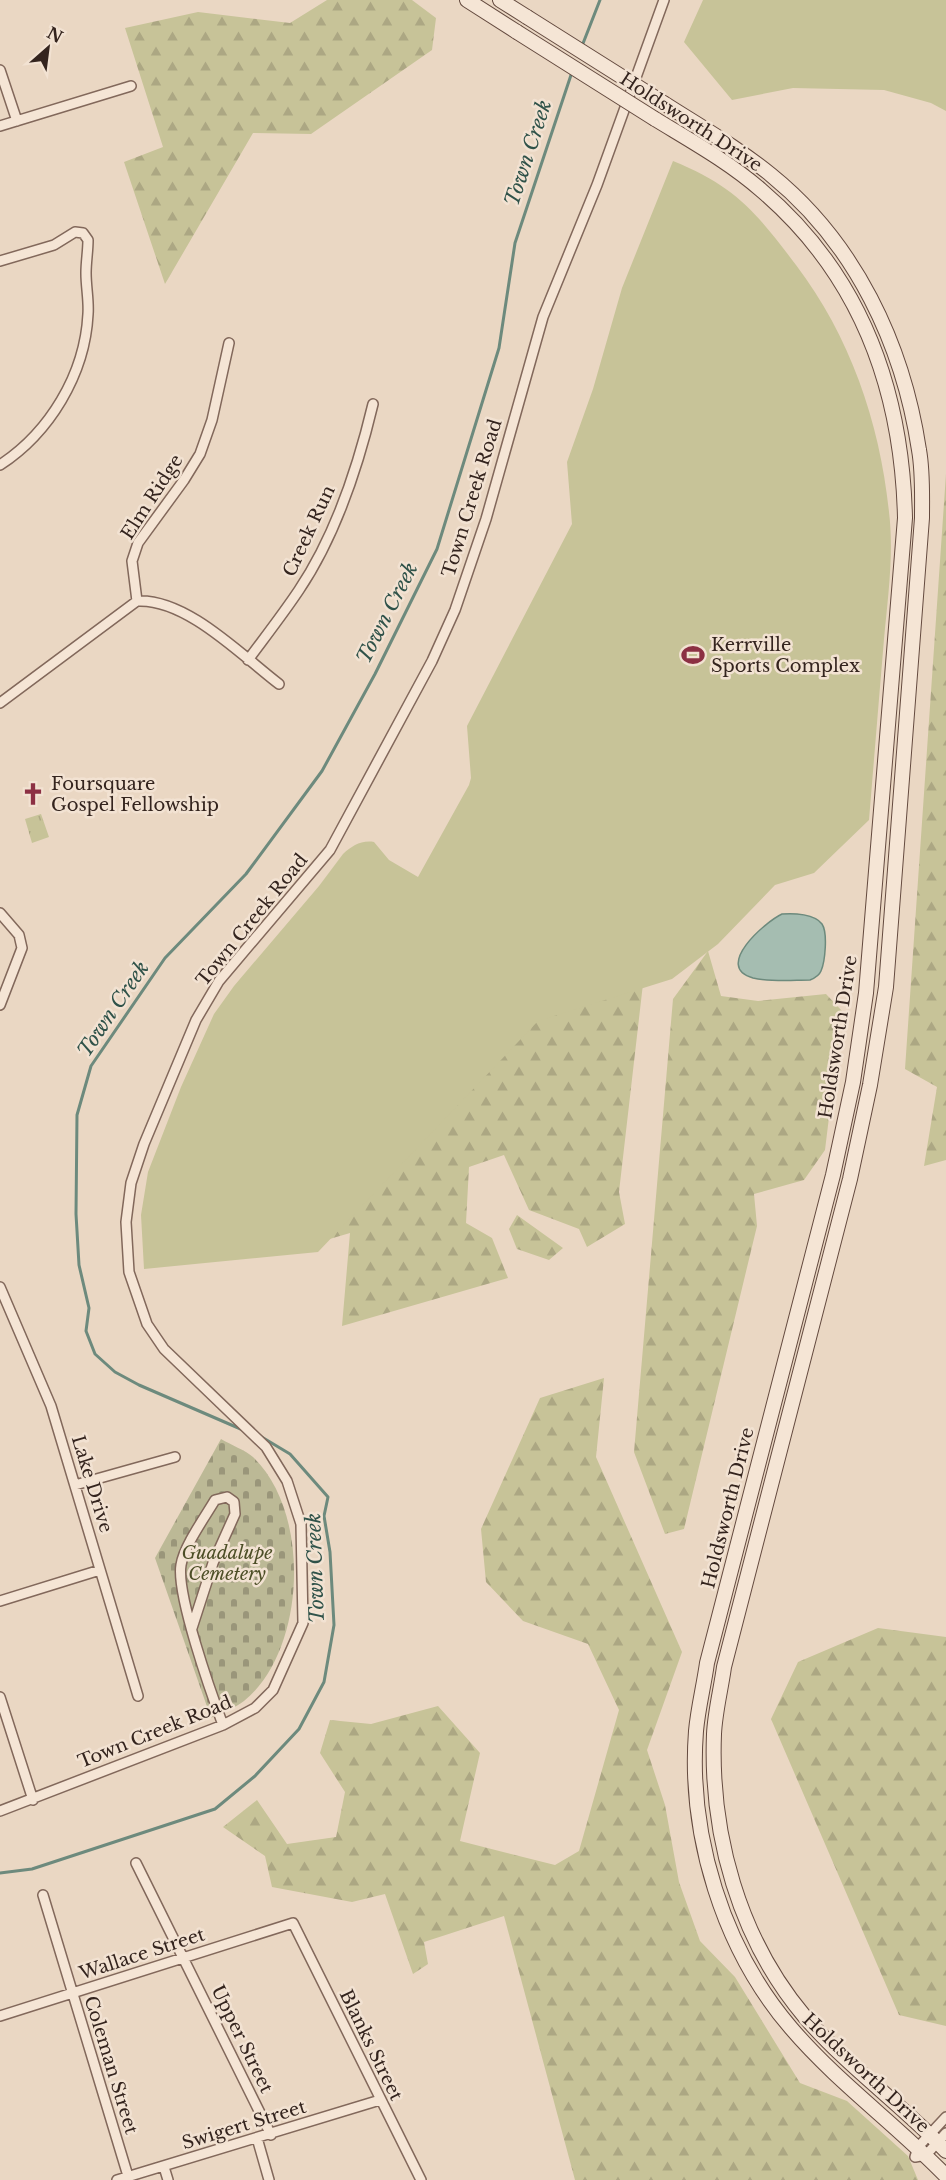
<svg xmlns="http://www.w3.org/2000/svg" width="946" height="2180" viewBox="0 0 946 2180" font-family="'Libre Baskerville',serif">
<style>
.grass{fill:url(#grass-tufts)}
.forest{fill:url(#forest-firs)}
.cemetery{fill:url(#cemetery-stones)}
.pitch{fill:#c7c398}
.water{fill:#a5bdb1;stroke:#6d8a7d;stroke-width:1.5}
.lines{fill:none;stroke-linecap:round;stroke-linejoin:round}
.stream{stroke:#6d8a7d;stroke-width:3}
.minor-casing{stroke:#82685b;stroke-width:12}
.secondary-casing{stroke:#644a3f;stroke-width:16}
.minor{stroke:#f5e5d5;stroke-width:9}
.secondary{stroke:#f5e5d5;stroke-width:14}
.secondary-bridge-casing{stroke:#644a3f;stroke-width:16;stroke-linecap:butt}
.secondary-bridge{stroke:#f5e5d5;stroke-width:14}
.labels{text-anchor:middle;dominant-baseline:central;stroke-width:5;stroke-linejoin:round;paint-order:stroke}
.street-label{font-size:18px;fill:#34241e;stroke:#f2e2d2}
.poi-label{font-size:18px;fill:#34241e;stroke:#f2e2d2;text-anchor:start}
.park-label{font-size:18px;font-style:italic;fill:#4c4e26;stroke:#f2e2d2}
.water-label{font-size:20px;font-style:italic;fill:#2f5249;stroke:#f2e2d2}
</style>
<defs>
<pattern id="grass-tufts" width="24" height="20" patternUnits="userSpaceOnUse" patternTransform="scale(1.5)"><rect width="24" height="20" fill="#c7c398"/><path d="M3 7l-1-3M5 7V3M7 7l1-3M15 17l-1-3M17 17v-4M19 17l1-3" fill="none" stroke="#aca783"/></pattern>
<pattern id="forest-firs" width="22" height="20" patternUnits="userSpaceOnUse" patternTransform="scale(1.5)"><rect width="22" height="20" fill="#c7c398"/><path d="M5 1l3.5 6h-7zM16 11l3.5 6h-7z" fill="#aca783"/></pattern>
<pattern id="cemetery-stones" width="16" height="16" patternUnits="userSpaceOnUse" patternTransform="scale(1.5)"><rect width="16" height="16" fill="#bcb996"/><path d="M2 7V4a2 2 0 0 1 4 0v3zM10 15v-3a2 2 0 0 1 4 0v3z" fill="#9a967a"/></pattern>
</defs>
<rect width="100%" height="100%" fill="#ead7c3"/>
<!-- grass -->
<path class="grass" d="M41 814 49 837 32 843 25 819Z"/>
<!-- forest -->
<path class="forest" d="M327 0H412L436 18 432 50 311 134 253 133 165 284 124 162 163 147 125 28 198 12 290 23Z
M946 474V1160L924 1166 937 1087 905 1069Z
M647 949 619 1192 625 1224 587 1247 579 1229 529 1210 504 1155 469 1167 466 1223 492 1238 508 1278 342 1326 350 1233 289 1251 337 1132Z
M708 951 721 996 758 1001 826 994 842 1011 825 1150 804 1180 754 1194 757 1226 684 1529 665 1534 634 1452 673 999Z
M517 1215 563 1248 549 1260 517 1249 509 1229Z
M604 1378 596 1457 682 1652 647 1750 665 1805 679 1882 700 1941 735 1977 800 2083 847 2101 908 2156 918 2180H575L504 1916 424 1942 428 1964 413 1974 385 1894 352 1902 272 1887 265 1856 223 1827 257 1800 287 1844 336 1837 345 1792 320 1753 330 1720 371 1724 438 1706 480 1753 460 1841 555 1865 579 1851 619 1710 588 1644 523 1621 486 1582 481 1529 540 1398Z
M878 1628 946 1637V2026L899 2015 771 1719 798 1662Z"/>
<!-- cemetery -->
<path class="cemetery" d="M221 1439C231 1445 245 1450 253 1457 312 1513 306 1651 244 1701 235 1708 221 1713 211 1718L155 1558Z"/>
<!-- pitch -->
<path class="pitch" d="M703 0H946V111L931 103 884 90 793 88 732 100 684 42Z
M673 161C735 186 756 212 796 265 850 336 880 423 889 512 894 553 888 597 884 639 879 699 874 759 869 820L814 873 775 885 718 944 672 979 538 1021 318 1252 144 1269 141 1215 148 1172 181 1087 214 1014 234 986 319 886 343 854C352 846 361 840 374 842L389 860 418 877 469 785 471 778 467 726 572 524 567 462 593 389 622 288Z"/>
<!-- water -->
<path class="water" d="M782 914C794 913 815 914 822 924 828 933 825 962 821 971 819 976 815 978 810 980 793 980 770 982 753 978 713 967 765 922 782 914Z"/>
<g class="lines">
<!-- stream -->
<path class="stream" d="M582 46 600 0
M243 1430 139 1385 115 1372 95 1354 86 1331 89 1308 79 1265 76 1214 77 1115 91 1066 165 958 246 874 322 771 375 674 437 549 499 348 515 243 572 72
M0 1873 32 1869 215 1809 255 1776 299 1729 324 1682 334 1625 330 1552 324 1516 328 1497 290 1454 260 1436"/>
<!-- minor casing -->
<g class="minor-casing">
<path id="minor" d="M0 70 17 121
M0 126 131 86
M0 261 54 245 75 232 83 233 88 240C88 251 86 262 86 273 86 287 89 301 88 314 85 375 49 433 0 465
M137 601 132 561 138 543 184 480 200 454 212 420 229 343
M248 660C265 637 283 614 299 590 336 535 358 467 373 404
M0 703 137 601C186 598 241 655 279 684
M0 913 19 935 22 948 0 1005
M0 1287 51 1406 138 1696
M75 1485 175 1457
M0 1601 100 1570
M192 1628 213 1563 235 1514 234 1502 227 1497 215 1500C205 1517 184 1546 181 1565 176 1594 211 1693 223 1725
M0 1697 33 1800
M0 1811 223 1725 255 1708 273 1690 303 1623 301 1524 287 1481 266 1447 164 1349 147 1324 129 1272 126 1222 131 1183 144 1144 196 1020 219 981 330 850 432 661 455 610 486 519 543 317 597 185 664 0
M136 1863 271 2135
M43 1895 128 2176
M0 2016 293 1923 421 2180
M946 2117 918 2147 915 2157 926 2155 946 2133
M257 2138 269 2180
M164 2167 168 2180
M117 2180 380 2100"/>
</g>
<!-- secondary casing -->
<g class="secondary-casing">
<path id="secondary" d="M467 0 517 32
M500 0 527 17
M665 104C701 127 738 148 771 175 855 243 903 344 919 450 923 472 922 496 922 518L886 987 870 1085 850 1179 724 1667C721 1689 715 1712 714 1734 710 1834 739 1939 805 2017 847 2066 901 2104 946 2151
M655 119C691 141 729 162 761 190 861 275 902 389 905 518L866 993 853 1082 833 1175 707 1663C704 1685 698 1708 696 1731 688 1835 723 1949 791 2028 838 2083 897 2125 946 2176"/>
</g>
<!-- minor -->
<use href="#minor" class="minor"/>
<!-- secondary -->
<use href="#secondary" class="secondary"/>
<!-- secondary-bridge casing -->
<g class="secondary-bridge-casing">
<path id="secondary-bridge" d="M527 17 665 104
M517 32 655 119"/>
</g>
<!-- secondary-bridge -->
<use href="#secondary-bridge" class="secondary-bridge"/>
</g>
<!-- icons -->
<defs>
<g id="stadium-bare" transform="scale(1.8)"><path d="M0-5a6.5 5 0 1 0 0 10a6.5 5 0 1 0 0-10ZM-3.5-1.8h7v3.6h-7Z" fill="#8c3043" stroke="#f2e2d2" stroke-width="2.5" paint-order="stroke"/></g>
<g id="church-bare" transform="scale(1.8)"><path d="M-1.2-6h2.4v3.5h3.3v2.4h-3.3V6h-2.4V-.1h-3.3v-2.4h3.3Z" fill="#8c3043" stroke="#f2e2d2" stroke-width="2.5" paint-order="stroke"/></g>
</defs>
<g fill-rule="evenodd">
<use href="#stadium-bare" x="693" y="655"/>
<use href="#church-bare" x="33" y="794"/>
</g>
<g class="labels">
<!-- street labels -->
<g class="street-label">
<text transform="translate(691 122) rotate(33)">Holdsworth Drive</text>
<text transform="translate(152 497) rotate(-57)">Elm Ridge</text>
<text transform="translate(472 498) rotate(-73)">Town Creek Road</text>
<text transform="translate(309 531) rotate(-65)">Creek Run</text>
<text transform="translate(252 920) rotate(-51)">Town Creek Road</text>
<text transform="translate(838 1037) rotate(-81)">Holdsworth Drive</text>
<text transform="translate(92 1484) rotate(73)">Lake Drive</text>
<text transform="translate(728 1508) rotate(-76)">Holdsworth Drive</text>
<text transform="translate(155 1732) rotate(-22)">Town Creek Road</text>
<text transform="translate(142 1954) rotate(-18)">Wallace Street</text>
<text transform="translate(242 2039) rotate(64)">Upper Street</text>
<text transform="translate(371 2045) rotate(64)">Blanks Street</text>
<text transform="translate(111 2065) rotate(73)">Coleman Street</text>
<text transform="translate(866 2073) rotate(43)">Holdsworth Drive</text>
<text transform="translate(244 2125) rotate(-17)">Swigert Street</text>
</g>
<!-- poi labels -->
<g class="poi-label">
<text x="711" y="645">Kerrville<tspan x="711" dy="21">Sports Complex</tspan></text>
<text x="51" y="784">Foursquare<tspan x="51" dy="21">Gospel Fellowship</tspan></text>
</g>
<!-- park labels -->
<g class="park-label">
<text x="227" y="1553">Guadalupe<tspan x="227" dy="21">Cemetery</tspan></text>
</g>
<!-- water labels -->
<g class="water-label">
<text transform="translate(528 153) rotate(-72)">Town Creek</text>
<text transform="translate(387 613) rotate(-63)">Town Creek</text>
<text transform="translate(113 1009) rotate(-56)">Town Creek</text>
<text transform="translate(315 1568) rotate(-92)">Town Creek</text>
</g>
</g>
<!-- north arrow -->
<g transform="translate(48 48) rotate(28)" stroke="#f2e2d2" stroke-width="4.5" paint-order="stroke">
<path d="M0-4.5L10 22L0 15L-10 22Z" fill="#34241e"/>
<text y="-9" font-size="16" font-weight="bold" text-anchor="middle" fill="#34241e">N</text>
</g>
</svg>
